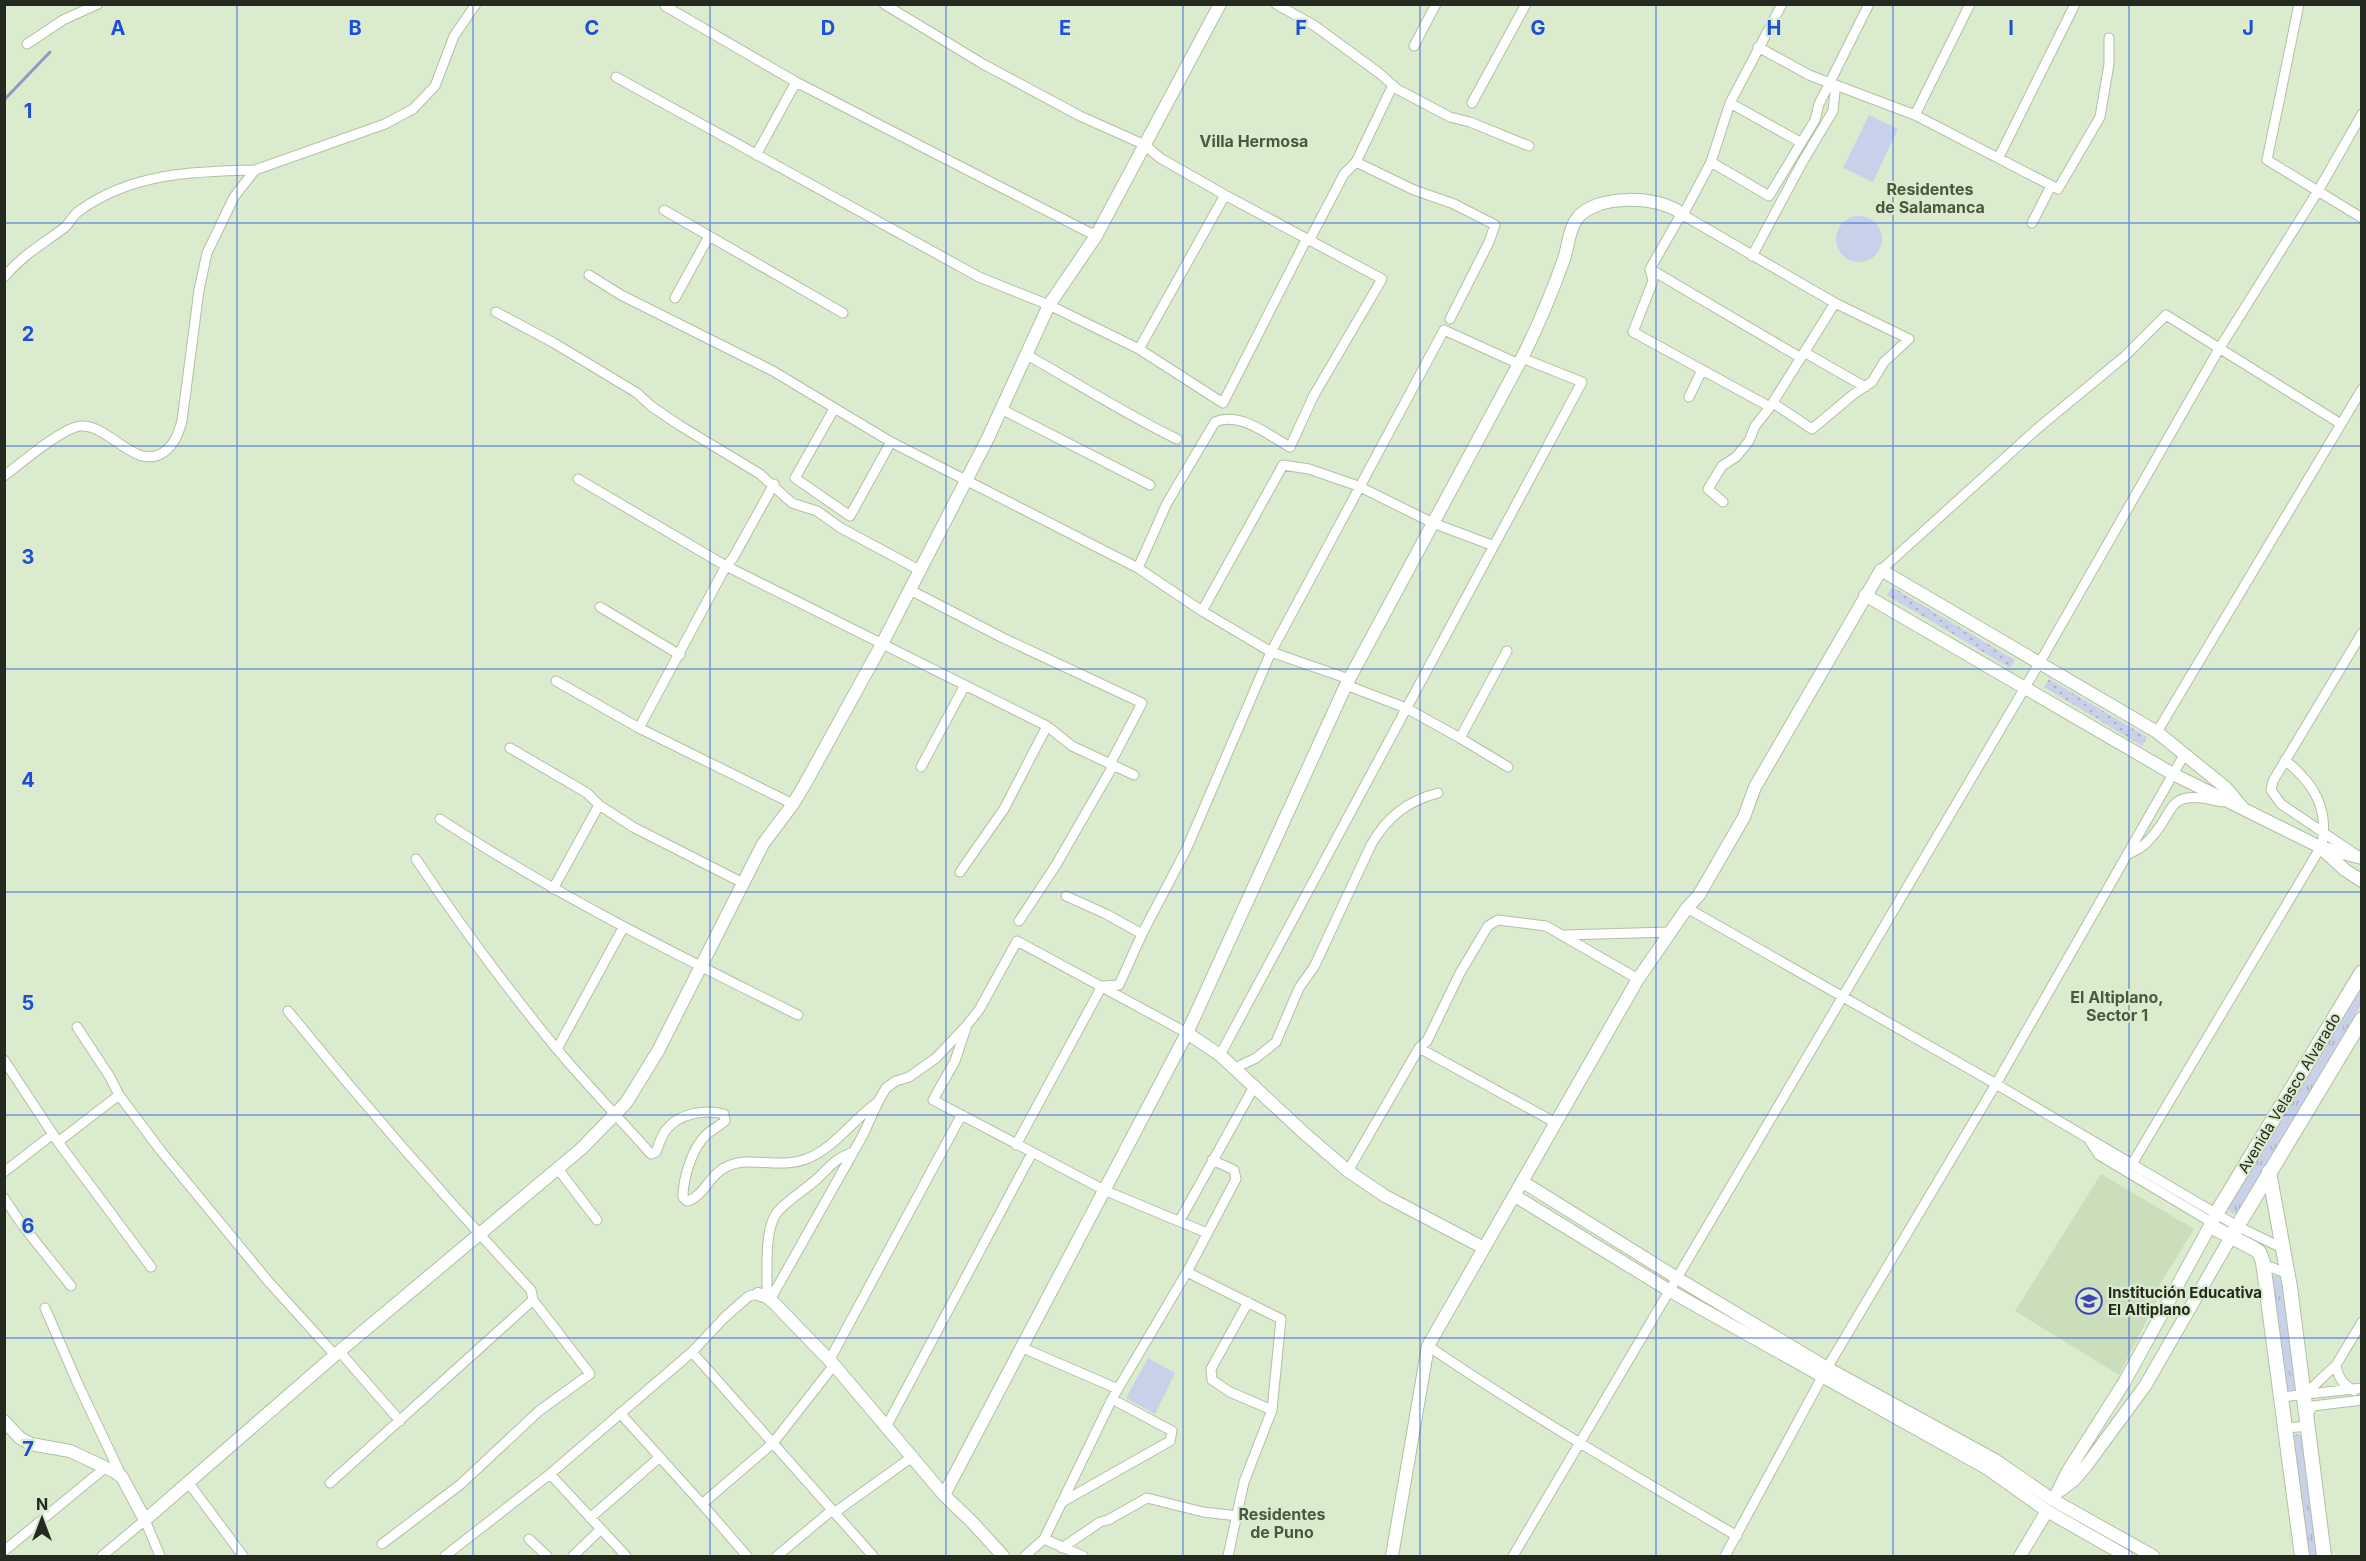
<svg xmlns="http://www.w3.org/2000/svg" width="2366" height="1561" viewBox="0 0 2366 1561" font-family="Inter,sans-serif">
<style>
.built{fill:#cbdebb}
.grass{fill:url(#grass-dots)}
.park{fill:url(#park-tufts)}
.pitch{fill:#c9d0e9}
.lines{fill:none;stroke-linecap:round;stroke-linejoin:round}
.stream{stroke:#919abc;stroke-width:3}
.minor-casing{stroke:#b1c0a4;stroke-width:11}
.tertiary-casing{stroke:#b1c0a4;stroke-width:14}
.secondary-casing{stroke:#b1c0a4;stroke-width:16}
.minor{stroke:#fff;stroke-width:9}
.tertiary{stroke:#fff;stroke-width:12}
.secondary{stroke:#fff;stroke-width:14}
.grid{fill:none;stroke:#1d4ed8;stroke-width:1.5;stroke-opacity:0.55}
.labels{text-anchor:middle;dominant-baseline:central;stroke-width:4.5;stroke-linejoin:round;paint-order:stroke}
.street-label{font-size:15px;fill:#242a1f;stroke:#dbebce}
.poi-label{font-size:15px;font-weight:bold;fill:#242a1f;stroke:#dbebce;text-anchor:start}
.neighbourhood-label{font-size:16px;font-weight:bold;fill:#4b5840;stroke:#dbebce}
.grid-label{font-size:20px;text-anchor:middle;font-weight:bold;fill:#1d4ed8;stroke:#dbebce;stroke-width:4.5;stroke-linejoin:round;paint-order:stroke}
</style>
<defs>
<pattern id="grass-dots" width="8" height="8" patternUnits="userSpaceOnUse" patternTransform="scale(1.5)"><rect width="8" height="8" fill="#c9d0e9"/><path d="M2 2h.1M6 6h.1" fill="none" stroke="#acb3c7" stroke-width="1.8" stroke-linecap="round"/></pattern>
<pattern id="park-tufts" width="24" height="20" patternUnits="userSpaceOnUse" patternTransform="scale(1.5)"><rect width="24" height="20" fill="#c9d0e9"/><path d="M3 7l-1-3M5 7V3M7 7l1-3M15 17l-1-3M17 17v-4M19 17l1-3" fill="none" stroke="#acb3c7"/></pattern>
</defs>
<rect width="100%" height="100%" fill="#dbebce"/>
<!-- built -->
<path class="built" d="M2101 1174 2194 1229 2157 1289 2161 1292 2119 1375 2015 1311Z"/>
<!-- grass -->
<path class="grass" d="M1892 587 2015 660 2010 668 1887 595Z
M2049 679 2147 737 2142 746 2044 687Z"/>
<!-- park -->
<path class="park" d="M2361 982V1005L2238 1212 2234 1214 2230 1212 2228 1207Z
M2279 1275 2282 1280 2298 1390 2286 1391 2271 1276Z
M2296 1434 2303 1435 2319 1556H2307L2291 1437Z"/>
<!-- pitch -->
<path class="pitch" d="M1869 115 1898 129 1873 182 1843 168Z
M1836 239a23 23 0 1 1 46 0a23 23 0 1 1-46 0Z
M1148 1358 1175 1373 1155 1414 1126 1398Z"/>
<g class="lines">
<!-- stream -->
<path class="stream" d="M4 100 50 52"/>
<!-- minor casing -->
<g class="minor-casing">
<path id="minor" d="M665 4V6L796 82 1096 236
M884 4 983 64 1080 116 1145 145 1160 158 1225 195 1382 279 1314 395 1290 447C1268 435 1240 411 1215 422L1167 503 1138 568
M1276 4 1315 26 1379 73 1397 89 1450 117 1470 122 1529 146
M2299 4 2267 160 2362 218
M27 44 63 20 98 4
M1414 46 1436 4
M1758 47 1809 75 1915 115 2058 189 2100 117 2109 64V38
M616 77 979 277 1049 305 1139 349 1223 403 1306 240
M1472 103 1526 4
M1730 103 1800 142
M1915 115 1970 4
M756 155 796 82
M1999 157 2075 4
M1356 162 1414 190 1454 204 1495 225 1489 242 1450 319
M1711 162 1769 196 1815 120 1819 104 1830 82
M664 210 843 313
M1683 215 1835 303 1909 339 1884 362 1872 382 1855 393 1812 429 1773 403
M2032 223 2051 186
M1309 241 1344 174 1356 162 1393 85
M1752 256 1803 161 1833 111 1835 91 1830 82 1869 4
M1650 269 1801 358
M589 275 621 295 773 371 891 442 1138 568 1202 611 1271 652 1349 679
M4 277C25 253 40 246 64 228 70 223 73 215 79 211 131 173 194 171 255 170
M675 298 709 236
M496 312 554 343 637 393 651 406 679 425 760 474 792 503 817 511 841 528 921 571
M1139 349 1225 195
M1804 352 1865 387
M1027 355C1077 383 1125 414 1177 439
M1689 397 1702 370
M1770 407 1633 332 1653 281 1650 269 1678 220 1683 215 1711 162 1730 103 1782 4
M834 409 795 478 850 516 891 442
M1003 410 1150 485
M4 476C20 464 63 427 81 426 109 424 136 472 164 452 175 444 178 434 182 421L199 290 207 253 234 197 255 170 385 124 413 109 435 86 454 36 476 4
M578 479 726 566 1047 726 1072 746 1134 775
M1723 502 1708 489 1722 466 1736 457 1749 441 1755 426 1770 407 1835 303
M1881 570 2038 428 2124 357 2166 315 2341 424
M910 590 1003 638 1142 703 1110 764
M600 607 680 655
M1202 611 1283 465 1309 469 1358 486 1433 523 1494 546
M556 681 639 728 793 804
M1346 685 1406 708 1460 738 1508 767
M639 728 726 566 733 558 774 484
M2157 732 2362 389
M1460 738 1507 651
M510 748 587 793 599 805 633 827 743 883
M921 767 965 685
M440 819C554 894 675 954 798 1015
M2129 854C2134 851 2141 848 2145 844 2178 815 2161 786 2221 802
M2355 854 2281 804 2271 790 2273 781 2362 633
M416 859C460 925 506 987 556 1048 586 1084 619 1118 651 1154L656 1152C659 1145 661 1136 666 1130 679 1113 705 1109 724 1114L725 1121C719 1126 711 1130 706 1135 692 1148 683 1179 683 1197L687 1201C704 1197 710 1173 728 1166 750 1156 780 1169 806 1159 835 1148 853 1119 878 1102
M960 872 1004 809 1047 726
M553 889 599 805
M1066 896 1106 914 1142 934
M1687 908 1996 1084 2237 1226 2284 1249
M1019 921 1056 865 1113 766
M1563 935 1670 932
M288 1011C366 1107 447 1200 531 1290L533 1300 590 1374 539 1411 461 1484 382 1544
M77 1027 110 1077 119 1095 161 1151 268 1281 335 1355
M966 1028 955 1061 933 1100 1106 1191 1207 1233
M1419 1048 1556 1123
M557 1049 623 928
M1220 1055 1582 382 1522 358
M4 1060 58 1142 151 1267
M1235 1068 1256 1058 1276 1042 1299 988 1314 967 1371 845C1387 817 1407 801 1438 793
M2090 1141 2099 1155 2206 1219 2211 1224
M58 1142 119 1095
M1016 1145 1102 986 1119 985 1142 934 1186 850 1271 652 1444 330 1519 364
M2132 1164 2322 845C2329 807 2313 783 2285 760
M558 1169 597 1220
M1348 1171 1419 1048 1427 1041 1460 973 1488 926 1498 920 1546 926 1638 979
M4 1172 53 1134
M4 1198 23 1226 71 1286
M1180 1220 1255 1085
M2264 1268 2271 1267 2288 1274
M1187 1272 1281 1319 1272 1410 1244 1482 1228 1556
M767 1297C768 1273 763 1229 778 1211 790 1199 804 1190 817 1179 832 1165 833 1160 853 1152
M770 1300 863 1135 878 1102 886 1088 896 1081 909 1077 936 1058 967 1025 979 1010 1017 941 1187 1033
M1248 1302 1211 1369 1212 1380 1230 1392 1272 1410
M45 1308 77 1382 122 1477
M1428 1346C1528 1414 1633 1475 1737 1536
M1023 1348 1118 1389
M340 1352 400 1421
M692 1352 873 1556
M829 1361 961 1116
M2336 1365C2338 1378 2343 1384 2354 1391
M2304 1395 2336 1365 2362 1322
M2282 1397 2362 1388
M620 1413 702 1504 747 1556
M2307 1415 2313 1406 2362 1400
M886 1427 1032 1153
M2286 1428 2309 1426
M550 1474 626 1556
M188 1482 243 1556
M330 1483 533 1300
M1064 1501 1170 1441 1172 1431 1112 1399
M702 1504 773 1443 834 1365
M834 1513 912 1457
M590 1518 660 1457
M529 1539 547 1556
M1044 1539 1083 1556
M1062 1548 1100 1522 1108 1520 1147 1498 1203 1512 1238 1516
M4 1551 106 1467
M102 1556 145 1520 160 1556
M445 1556 550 1474 692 1352 725 1317 749 1296 758 1294
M573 1556 601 1529
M777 1556 831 1511
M1025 1556 1044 1539 1112 1399 1187 1272 1236 1179 1234 1170 1212 1160
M1513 1556 2040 662 2219 349 2318 191 2362 114
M1725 1556 1827 1368 1996 1084 2184 755"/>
</g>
<!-- tertiary casing -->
<g class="tertiary-casing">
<path id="tertiary" d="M1865 595 2173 774 2320 847 2362 858
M2321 848 2345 870 2362 881
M1187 1033 1220 1055 1304 1133 1348 1171 1385 1196 1484 1248
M1523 1182 1677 1278 1827 1368 1995 1460 2053 1500 2153 1556
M1515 1196 1670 1291 1988 1469 2047 1511 2126 1556
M758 1294 767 1297 774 1303 834 1365 944 1495 973 1523 1003 1556
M4 1421 20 1438 31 1444 70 1451 115 1472 122 1477 145 1520 335 1355 581 1149 626 1103 658 1051 763 844 793 804 805 784 882 644 988 438 1049 305 1096 236 1220 4
M2061 1490 2073 1481 2086 1466 2145 1386 2231 1237
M2057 1493 2068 1471 2125 1381 2216 1215
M944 1495 1187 1033 1346 685 1522 358C1538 326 1552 293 1564 259 1568 247 1569 230 1576 220 1594 193 1662 195 1683 215
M1392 1556 1428 1346 1638 979 1687 908 1699 895 1744 817 1755 787 1881 570 2157 732 2226 788 2242 807
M2020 1556 2047 1511"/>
</g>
<!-- secondary casing -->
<g class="secondary-casing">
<path id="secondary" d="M2269 1172 2290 1287 2324 1556
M2216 1214 2362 972
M2214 1228 2253 1248 2259 1252 2263 1262 2302 1556
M2231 1237 2362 1019"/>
</g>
<!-- minor -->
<use href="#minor" class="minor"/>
<!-- tertiary -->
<use href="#tertiary" class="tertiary"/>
<!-- secondary -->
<use href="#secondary" class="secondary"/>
</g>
<!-- grid -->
<path class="grid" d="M237 4V1556M473 4V1556M710 4V1556M946 4V1556M1183 4V1556M1420 4V1556M1656 4V1556M1893 4V1556M2129 4V1556M4 223H2362M4 446H2362M4 669H2362M4 892H2362M4 1115H2362M4 1338H2362"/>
<!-- icons -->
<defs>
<g id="school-ring" transform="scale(1.35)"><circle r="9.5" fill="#dbebce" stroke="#3d44b8" stroke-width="1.5"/><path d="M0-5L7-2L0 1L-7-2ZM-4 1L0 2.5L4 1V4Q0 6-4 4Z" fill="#3d44b8"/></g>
</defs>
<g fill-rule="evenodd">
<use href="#school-ring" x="2089" y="1301"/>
</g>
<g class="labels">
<!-- street labels -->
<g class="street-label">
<text transform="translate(2289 1093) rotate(-59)">Avenida Velasco Alvarado</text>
</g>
<!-- poi labels -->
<g class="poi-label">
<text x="2108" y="1292">Institución Educativa<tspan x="2108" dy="17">El Altiplano</tspan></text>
</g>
<!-- neighbourhood labels -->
<g class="neighbourhood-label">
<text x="1254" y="141">Villa Hermosa</text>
<text x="1930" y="189">Residentes<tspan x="1930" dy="18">de Salamanca</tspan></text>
<text x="2117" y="997">El Altiplano,<tspan x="2117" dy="18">Sector 1</tspan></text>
<text x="1282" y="1514">Residentes<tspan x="1282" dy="18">de Puno</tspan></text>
</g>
</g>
<g class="grid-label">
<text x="118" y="35">A</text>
<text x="355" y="35">B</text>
<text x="592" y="35">C</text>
<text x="828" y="35">D</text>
<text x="1065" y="35">E</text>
<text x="1301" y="35">F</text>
<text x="1538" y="35">G</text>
<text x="1774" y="35">H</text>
<text x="2011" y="35">I</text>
<text x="2248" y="35">J</text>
<text x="28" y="118">1</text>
<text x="28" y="341">2</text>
<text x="28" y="564">3</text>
<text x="28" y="787">4</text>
<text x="28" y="1010">5</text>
<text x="28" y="1233">6</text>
<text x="28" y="1456">7</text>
</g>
<!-- border -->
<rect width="2366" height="1561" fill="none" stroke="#242a1f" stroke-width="12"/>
<!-- north arrow -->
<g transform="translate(42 1519)" stroke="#dbebce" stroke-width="4.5" paint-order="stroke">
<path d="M0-4.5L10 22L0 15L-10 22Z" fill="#242a1f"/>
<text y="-9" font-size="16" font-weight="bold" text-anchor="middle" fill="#242a1f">N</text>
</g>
</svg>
